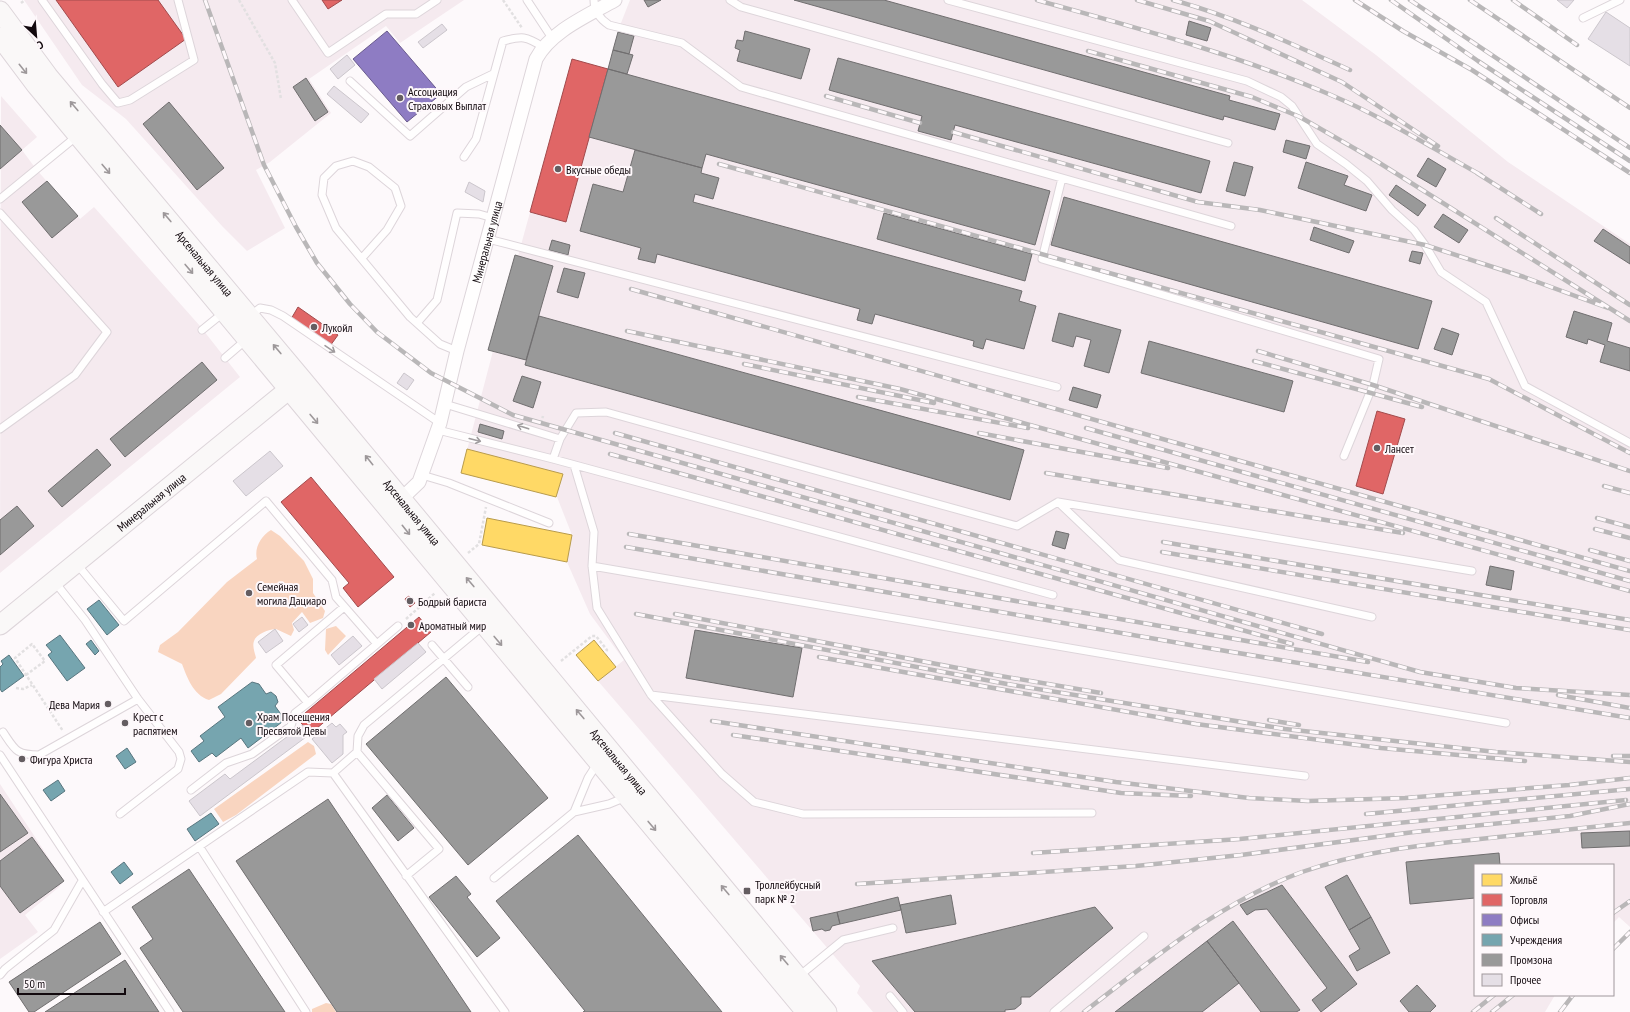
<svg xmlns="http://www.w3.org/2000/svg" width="1630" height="1012" viewBox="0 0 1630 1012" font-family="'PT Sans Narrow',sans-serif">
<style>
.built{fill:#f5eaef}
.forest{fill:#f9d5c0}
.homes{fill:#ffd966;stroke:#b89b4c}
.shops{fill:#e06666;stroke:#a24a4c}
.offices{fill:#8e7cc3;stroke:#695a8d}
.public{fill:#76a5af;stroke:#58767f}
.industry{fill:#999;stroke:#706e6f}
.building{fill:#e5dfe6;stroke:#cbc6cc}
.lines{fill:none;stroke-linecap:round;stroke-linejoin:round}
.lane-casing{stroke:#ddd5da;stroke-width:9}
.street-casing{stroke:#ddd5da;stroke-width:15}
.secondary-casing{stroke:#ddd5da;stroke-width:21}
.path{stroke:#e2e0e1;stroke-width:2.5;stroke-dasharray:3 2;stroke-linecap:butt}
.lane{stroke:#fffefe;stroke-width:7}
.street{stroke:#fffefe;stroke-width:13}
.secondary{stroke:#faf8f8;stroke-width:19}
.rail-casing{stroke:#b9b7b8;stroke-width:4.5}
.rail{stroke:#fef8fb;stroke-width:3;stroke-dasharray:9;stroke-linecap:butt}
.oneway{stroke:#9d989a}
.oneway2{stroke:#a09c9e}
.poi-dot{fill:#645d61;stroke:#fef8fb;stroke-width:1.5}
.labels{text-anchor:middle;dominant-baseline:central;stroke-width:4;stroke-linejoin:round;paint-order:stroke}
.poi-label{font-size:12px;fill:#12090e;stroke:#fef8fb;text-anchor:start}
.street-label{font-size:12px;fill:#12090e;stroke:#fef8fb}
</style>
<rect width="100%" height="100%" fill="#fdf9fb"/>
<!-- built -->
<path class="built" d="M24 0H464L400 43 386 26 309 79 331 113 270 162 256 170 285 228 247 251 222 226 126 119 82 85Z
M630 0H1302L1376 55 1508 162 1630 244V927L1619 917 1613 923V865H1475V995H1555L1545 1012H873L857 993 860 986 598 681 624 660 590 614 567 562 572 535 557 497 461 473 493 351 488 350 515 255 518 256 572 59 608 69 619 28Z
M1 96 37 137 22 150 36 169 80 219 94 207 200 326 240 377 0 573Z
M0 784 64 881 58 888 25 915 38 932 0 959Z"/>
<!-- forest -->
<path class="forest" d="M271 530 280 536 304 561 313 579V593L325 611 323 618 310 623 302 612 292 623 294 630 291 636 276 629C269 629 256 634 254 641 252 646 255 653 256 658L221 694 209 700C193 695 187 677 182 664L158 652 160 645 178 632 227 582 257 559C254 548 261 536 271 530Z
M336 626 346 636 328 655 325 650 326 629Z
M308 742 314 746 316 754 236 815 223 822 214 809Z
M326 1003 331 1004 336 1012H312V1009Z"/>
<!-- homes -->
<path class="homes" d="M467 449 563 474 556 497 461 473Z
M487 518 572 535 567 562 482 545Z
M594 640 616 667 598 681 576 655Z"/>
<!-- shops -->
<path class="shops" d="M56 0H158L186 39 118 87Z
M322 0H342L328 9Z
M572 59 608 69 566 222 530 212Z
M298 307 338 335 330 346 291 319Z
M1377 411 1405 419 1383 494 1356 486Z
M311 477 394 577 358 607 343 588 349 583 281 502Z
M409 596 415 603 410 607 405 599Z
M419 617 431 632 310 734 298 719Z"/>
<!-- offices -->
<path class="offices" d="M387 31 441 94 407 122 353 59Z"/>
<!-- public -->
<path class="public" d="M99 600 119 625 107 635 87 609Z
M60 635 85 668 67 681 48 655 52 652 46 645Z
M91 640 99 651 95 655 86 644Z
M9 655 24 676 2 692 0 689V667L3 664 1 661Z
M252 682 259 684 266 694 271 692 276 696 278 702 275 706 283 717 282 722 248 748 241 738 216 757 212 753 199 762 191 751 204 741 200 736 225 717 218 707Z
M127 748 136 762 125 769 116 756Z
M58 780 65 791 51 801 43 790Z
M211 813 219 824 195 841 187 829Z
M124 862 133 874 120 884 111 872Z"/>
<!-- industry -->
<path class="industry" d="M644 0H661L648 7Z
M794 0H884L1230 96 1229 100 1280 114 1275 130 1224 116 1223 120Z
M1189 21 1211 28 1207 41 1186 35Z
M745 31 810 49 801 79 737 61 740 50 735 48 737 40 743 41Z
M618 32 634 36 629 54 613 50Z
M613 50 633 55 627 74 608 69Z
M838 58 1210 161 1201 193 955 125 951 140 918 131 922 116 829 90Z
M608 69 1050 191 1035 245 706 154 702 168 589 137Z
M306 78 328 112 315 121 293 87Z
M169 102 224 168 197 190 143 124Z
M0 125 22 150 0 169Z
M1286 140 1310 146 1306 159 1283 152Z
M635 150 702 168 701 173 719 178 713 199 695 194 693 202 1022 291 1019 301 1036 306 1024 349 986 339 983 349 973 346 974 341 875 314 872 324 857 320 860 309 657 254 655 263 638 259 641 248 580 231 593 184 623 192Z
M1428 158 1446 169 1436 187 1417 176Z
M1234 162 1253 167 1245 196 1226 191Z
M1306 162 1348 176 1344 185 1372 195 1366 211 1298 188Z
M47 181 78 216 52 238 22 202Z
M1396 185 1426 205 1418 216 1389 195Z
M1064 197 1432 301 1418 349 1051 245Z
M884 213 1032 254 1025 281 877 239Z
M1443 214 1468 230 1459 243 1434 227Z
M1314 227 1354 241 1349 253 1310 240Z
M1603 229 1630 247V264L1594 241Z
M552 240 570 245 568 255 549 250Z
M1412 251 1423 253 1420 264 1409 261Z
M515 255 553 266 526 360 488 350Z
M564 268 585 273 578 298 557 292Z
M1574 311 1612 323 1607 341 1630 348V371L1600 362 1605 345 1588 339 1587 344 1566 337Z
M1059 313 1121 330 1109 373 1084 366 1091 340 1076 336 1073 347 1052 341Z
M539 316 1024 450 1010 500 525 365Z
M1442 328 1459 334 1452 355 1434 349Z
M1149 341 1293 381 1284 412 1141 373Z
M202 362 217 380 125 457 110 439Z
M522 376 541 382 533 408 513 401Z
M1073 387 1101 395 1097 408 1069 400Z
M480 424 504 431 502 439 478 432Z
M97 449 111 465 62 507 48 491Z
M17 506 34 526 0 555V520Z
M1056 531 1069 534 1065 549 1052 545Z
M1490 566 1514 571 1511 590 1486 585Z
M695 630 802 648 793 697 686 678Z
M446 677 548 798 468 865 366 744Z
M0 794 28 833 0 852Z
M387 795 414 828 398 841 372 808Z
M328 799 471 1012H337L236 861Z
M1630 831V846L1582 848 1581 833Z
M578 835 722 1012H583L585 1011 496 901Z
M32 837 64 881 20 913 0 886V861Z
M1499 853 1500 865H1475V898L1410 904 1406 862Z
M189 869 285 1012H183L140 948 153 939 132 907Z
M1347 875 1371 917 1349 930 1325 887Z
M456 876 471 894 467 897 500 938 477 957 429 897Z
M1282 885 1357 984 1321 1012 1312 1000 1327 988 1267 909 1255 910 1247 915 1240 905Z
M951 895 956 924 906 933 900 905Z
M898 897 901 910 840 924 837 912Z
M1095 907 1113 928 1030 997H1021V1004L1015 1009 1005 1010V1012H915L872 961Z
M837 912 840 924 832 926 830 930 825 931 822 929 813 931 810 918Z
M1371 917 1390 953 1357 971 1349 956 1360 949 1349 930Z
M1233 921 1300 1010 1296 1012H1261L1207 941Z
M100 922 121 954 34 1012H29L9 982Z
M1207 941 1239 983 1202 1012H1115Z
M125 960 159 1012H45Z
M1417 985 1436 1006 1430 1012H1409L1400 1001Z"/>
<!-- building -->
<path class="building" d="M1557 0H1574L1567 8Z
M1606 12 1630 28V66L1588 39Z
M442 24 447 30 423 48 418 42Z
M347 55 355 65 338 79 330 69Z
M334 86 369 114 361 123 327 94Z
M469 182 485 191 483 202 465 192Z
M404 373 414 380 407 390 397 383Z
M270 451 283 466 246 496 233 481Z
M302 617 308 625 299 632 293 624Z
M275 629 283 641 266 653 258 642Z
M353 636 362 646 339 665 331 655Z
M418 643 426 652 382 689 374 679Z
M332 723 336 727 340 724 347 732 343 735V754L332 763 312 739Z
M303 725 310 734 200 816 189 801 225 774 230 779Z"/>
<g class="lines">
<!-- lane casing -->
<g class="lane-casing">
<path id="lane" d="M42 0 102 84 118 103 130 100 194 60 178 0
M292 0 328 53 386 14H416L437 0
M527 0 552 38
M594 0C594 11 600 19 609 25L682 43 741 87 1231 226
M730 0 741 7 1228 143
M948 0 1247 81 1281 97 1292 106 1317 144 1346 164 1367 181 1392 210 1414 230 1425 245 1441 272 1486 302 1525 386 1630 443
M1583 18 1620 0
M350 81 410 136 466 87 493 74
M464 157 476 139 503 41C522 36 526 36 543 47
M1062 178 1042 259 1379 359 1373 385 1344 456
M0 199 77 136
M0 213 107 332 75 375 0 429
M488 239 1057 387
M362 258 387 230 401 206 395 188 369 167 353 161 336 166 324 178 322 195 336 228 410 317 440 344 457 351
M250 316 260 308 271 310 283 316 440 423
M417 323 437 300 457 213 479 214 493 218
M202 330 223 313
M225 358 247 339
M445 404 560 439
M438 430 553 459 1053 595
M553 459 560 439 576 413 606 412 1017 526 1058 502 1472 571
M574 465 594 532 592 566 597 608 651 695 1305 776
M422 475 449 483 549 523
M1058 502 1119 560 1372 617
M76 563 124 621 266 501 332 580 336 597 377 644 398 626
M592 566 1506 723
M54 581 85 620 138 699 179 752 181 759 178 769 120 814
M344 607 276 665 308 703 377 644
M432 645 468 687
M651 695 722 774 754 802 803 814 1092 813
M3 732C15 750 16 755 39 755L138 699
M357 752 439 849 406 876
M0 755 170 1012
M597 764 588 778 574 812 609 804 626 797
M333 773 505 1012
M191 790 226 763 252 754 291 726 295 713 308 703
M199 846 306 1012
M494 878 574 812
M103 912 308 772 333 773 357 752 358 736 364 725 484 625
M0 975 5 969 54 930 82 881
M798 977 843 940 893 928
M890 996 903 1012
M1054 1012 1144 936"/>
</g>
<!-- street casing -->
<g class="street-casing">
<g id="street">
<path id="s1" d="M395 505 419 482 440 423 457 351 536 59C551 31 587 16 615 0"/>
</g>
</g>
<!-- secondary casing -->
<g class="secondary-casing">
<g id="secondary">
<path id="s2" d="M0 11 48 76 302 379 827 1012"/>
<path d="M0 37 36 85 806 1012"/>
<path id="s3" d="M0 625 298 382"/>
</g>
</g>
<!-- path -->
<path class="path" d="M239 0 275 63 281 99
M503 0 522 28
M21 3 25 0
M541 423 543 416
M468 553 479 544 486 507
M406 619 435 593
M561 661 592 636H596L607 650 605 653
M26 675 45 661 32 644 15 658 63 731
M16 688 23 689 32 685"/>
<!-- lane -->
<use href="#lane" class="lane"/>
<!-- street -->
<use href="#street" class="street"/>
<!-- secondary -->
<use href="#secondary" class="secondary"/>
<!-- rail casing -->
<g class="rail-casing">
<path id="rail" d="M205 0 264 165 296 227 317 263 350 304 377 332 431 373 513 415 1420 672 1516 688 1630 695
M1037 0C1136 28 1236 54 1331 95 1383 117 1432 148 1481 175
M1137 0 1209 21 1342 82 1438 146
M1173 0C1235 17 1292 44 1350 70
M1355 0 1403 31 1472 70 1630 173
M1391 0 1478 61 1630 161
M1410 0 1630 148
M1470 0 1630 108
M1513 0 1577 45
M1088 51 1252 97 1300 117 1378 162 1630 321
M826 96 920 123
M953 132 1198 202 1260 210 1425 245 1524 277 1608 308
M719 164 1489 379 1630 453
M1477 173 1541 214
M1496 218 1630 305
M631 289 1630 571
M627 331 900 389 1630 591
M1258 351 1373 385 1630 471
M1254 361 1422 407
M744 364 934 403
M858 397 1028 428
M1086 428 1630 581
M615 433 1322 634
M979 433 1168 468
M610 454 1292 644
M1046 473 1403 533
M1604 486 1630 493
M1597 518 1630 527
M1595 529 1630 538
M629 534 1368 662
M1163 542 1630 620
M626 547 1202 647 1630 718
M1590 550 1630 561
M1162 552 1630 630
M636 614 1007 684 1285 729 1496 752 1630 762
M675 614 989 674 1101 693
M819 657 1196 724 1381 748 1525 761
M1558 695 1630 708
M1269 720 1299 725
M712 721 1116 782 1249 798 1308 801 1405 798 1569 785 1630 778
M733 735 1121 793 1191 796
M1613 756H1630
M1366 814 1630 789
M1033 853 1240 839 1626 800
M857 884 1136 866 1241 855 1414 832 1570 816 1630 804
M1613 913 1630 901
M1613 949 1630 932
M1084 1012C1152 960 1220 902 1302 872 1359 852 1420 845 1480 839 1530 834 1580 828 1630 823
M1473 1012 1494 995
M1492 1012 1513 995
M1560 1012 1573 995"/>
</g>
<!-- rail -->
<use href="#rail" class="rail"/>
</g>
<!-- one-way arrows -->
<defs><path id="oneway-shaft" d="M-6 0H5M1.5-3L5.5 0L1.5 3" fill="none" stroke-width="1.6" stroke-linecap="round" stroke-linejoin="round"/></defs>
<g class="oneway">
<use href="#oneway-shaft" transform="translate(23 69) rotate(51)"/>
<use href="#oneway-shaft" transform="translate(74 106) rotate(-130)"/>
<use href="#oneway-shaft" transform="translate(106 169) rotate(50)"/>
<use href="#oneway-shaft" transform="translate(167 217) rotate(-130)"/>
<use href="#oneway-shaft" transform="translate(189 269) rotate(50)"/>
<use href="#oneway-shaft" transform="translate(277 349) rotate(-130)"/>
<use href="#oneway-shaft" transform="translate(314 419) rotate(50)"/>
<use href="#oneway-shaft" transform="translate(369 460) rotate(-129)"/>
<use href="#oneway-shaft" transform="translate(406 530) rotate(51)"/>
<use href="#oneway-shaft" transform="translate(470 582) rotate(-130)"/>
<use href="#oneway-shaft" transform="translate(498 641) rotate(50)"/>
<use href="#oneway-shaft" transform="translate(580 714) rotate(-130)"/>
<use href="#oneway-shaft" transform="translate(652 826) rotate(50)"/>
<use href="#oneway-shaft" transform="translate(725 890) rotate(-130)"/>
<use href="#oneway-shaft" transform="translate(784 960) rotate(-130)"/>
</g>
<g class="oneway2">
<use href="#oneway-shaft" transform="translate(330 349) rotate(34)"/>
<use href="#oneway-shaft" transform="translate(523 427) rotate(-162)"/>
<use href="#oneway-shaft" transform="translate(475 440) rotate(14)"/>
</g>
<!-- markers -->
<g class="poi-dot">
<circle cx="400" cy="98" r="4"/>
<circle cx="558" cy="169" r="4"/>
<circle cx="314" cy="327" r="4"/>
<circle cx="1377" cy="448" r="4"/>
<circle cx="249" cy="593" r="4"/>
<circle cx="410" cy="601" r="4"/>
<circle cx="411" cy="625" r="4"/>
<circle cx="108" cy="704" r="4"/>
<circle cx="125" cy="723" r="4"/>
<circle cx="249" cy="723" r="4"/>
<circle cx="22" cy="759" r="4"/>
<rect x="743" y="887" width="8" height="8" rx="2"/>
</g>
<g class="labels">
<!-- poi labels -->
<g class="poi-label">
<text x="408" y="91">Ассоциация<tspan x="408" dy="14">Страховых Выплат</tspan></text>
<text x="566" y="169">Вкусные обеды</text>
<text x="322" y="327">Лукойл</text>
<text x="1385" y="448">Лансет</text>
<text x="257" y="586">Семейная<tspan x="257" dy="14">могила Дациаро</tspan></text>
<text x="418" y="601">Бодрый бариста</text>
<text x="419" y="625">Ароматный мир</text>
<text x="100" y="704" text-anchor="end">Дева Мария</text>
<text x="133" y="716">Крест с<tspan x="133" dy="14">распятием</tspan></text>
<text x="257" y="716">Храм Посещения<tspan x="257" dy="14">Пресвятой Девы</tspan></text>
<text x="30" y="759">Фигура Христа</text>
<text x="755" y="884">Троллейбусный<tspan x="755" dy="14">парк № 2</tspan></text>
</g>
<!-- street labels -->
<g class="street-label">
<text stroke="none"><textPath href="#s1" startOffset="283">Минеральная улица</textPath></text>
<text stroke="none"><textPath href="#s2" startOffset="325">Арсенальная улица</textPath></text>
<text stroke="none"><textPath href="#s3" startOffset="195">Минеральная улица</textPath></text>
<text stroke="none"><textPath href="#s2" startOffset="649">Арсенальная улица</textPath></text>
<text stroke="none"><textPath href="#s2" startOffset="973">Арсенальная улица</textPath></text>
</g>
</g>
<!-- legend -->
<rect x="1474" y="864" width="140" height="132" fill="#fef8fb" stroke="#a0989c"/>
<rect x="1482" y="874" width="20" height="12" fill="#ffd966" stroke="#a0989c"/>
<text x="1510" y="884" font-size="12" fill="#12090e">Жильё</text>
<rect x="1482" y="894" width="20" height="12" fill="#e06666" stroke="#a0989c"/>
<text x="1510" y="904" font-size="12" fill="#12090e">Торговля</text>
<rect x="1482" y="914" width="20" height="12" fill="#8e7cc3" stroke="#a0989c"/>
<text x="1510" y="924" font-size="12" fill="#12090e">Офисы</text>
<rect x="1482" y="934" width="20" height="12" fill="#76a5af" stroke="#a0989c"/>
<text x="1510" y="944" font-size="12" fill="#12090e">Учреждения</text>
<rect x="1482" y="954" width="20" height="12" fill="#999999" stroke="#a0989c"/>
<text x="1510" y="964" font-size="12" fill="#12090e">Промзона</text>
<rect x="1482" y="974" width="20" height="12" fill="#e5dfe6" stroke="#a0989c"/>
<text x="1510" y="984" font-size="12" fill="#12090e">Прочее</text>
<!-- north arrow -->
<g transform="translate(36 36) rotate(154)" stroke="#fef8fb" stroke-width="3" paint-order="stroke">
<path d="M0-3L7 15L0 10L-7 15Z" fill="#12090e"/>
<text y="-6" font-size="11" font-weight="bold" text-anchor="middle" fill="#12090e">С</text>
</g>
<!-- scale -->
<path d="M18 988v6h107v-6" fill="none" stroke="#12090e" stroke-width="2"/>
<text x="24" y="988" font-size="12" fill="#12090e" stroke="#fef8fb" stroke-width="3" paint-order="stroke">50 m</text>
</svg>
